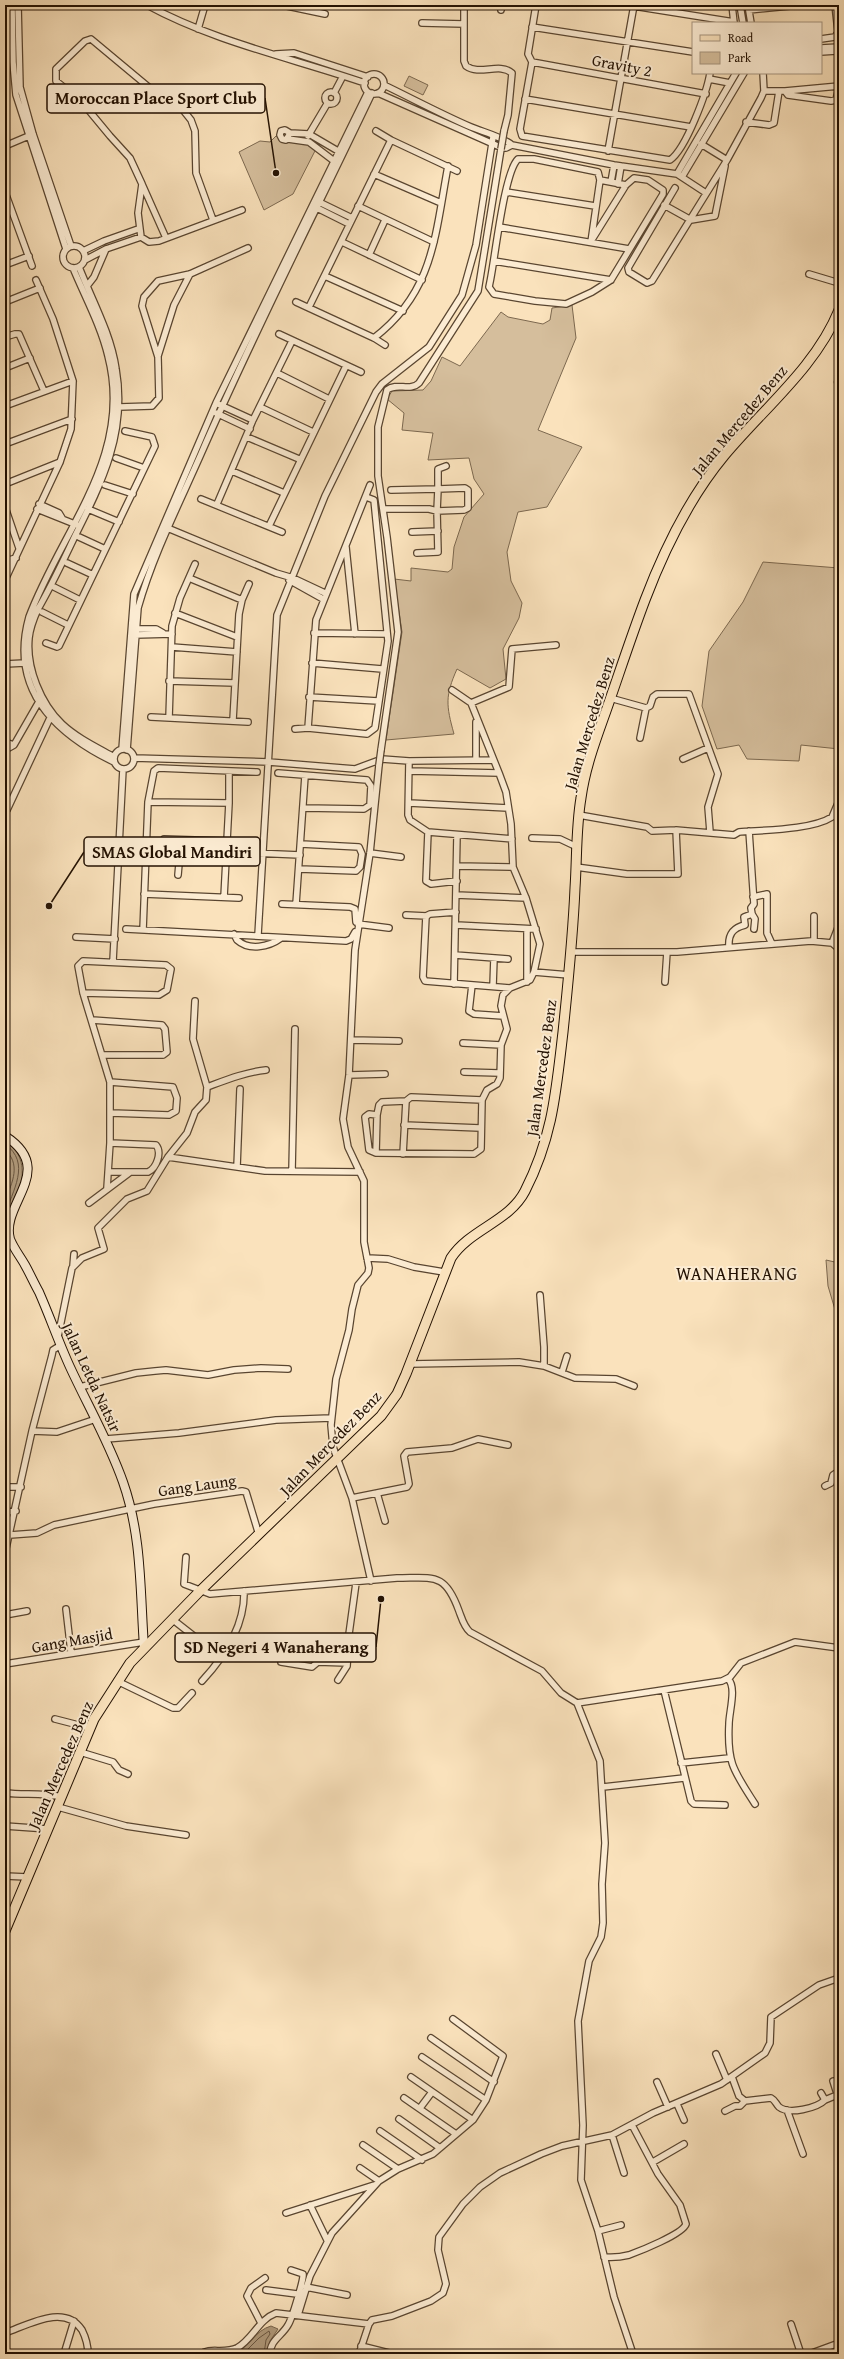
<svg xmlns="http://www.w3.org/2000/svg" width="844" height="2359" viewBox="0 0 844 2359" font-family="'Gentium Book Plus',serif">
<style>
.green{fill:#d5be9c;stroke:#7c684f}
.water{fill:#b19b7d;stroke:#78644c}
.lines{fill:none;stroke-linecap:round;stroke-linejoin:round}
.shore{stroke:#6a5640;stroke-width:1}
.street-casing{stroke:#594530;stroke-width:8}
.secondary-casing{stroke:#231102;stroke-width:10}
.primary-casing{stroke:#231102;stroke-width:11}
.street{stroke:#fcecd3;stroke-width:5.5}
.secondary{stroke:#fcecd3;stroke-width:8}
.primary{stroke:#fae2bc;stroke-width:9}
.street-bridge-casing{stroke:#594530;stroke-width:8;stroke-linecap:butt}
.street-bridge{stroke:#fcecd3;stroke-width:5.5}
.labels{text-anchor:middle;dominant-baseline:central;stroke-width:4;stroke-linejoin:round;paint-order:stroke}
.street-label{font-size:16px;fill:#231102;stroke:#fcecd3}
.quarter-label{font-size:18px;letter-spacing:1px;fill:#231102;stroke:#fcecd3}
.leader{fill:none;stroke:#231102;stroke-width:1.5}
.callout-dot{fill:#231102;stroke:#fcecd3;stroke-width:1.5}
.callout{fill:#fcecd3;stroke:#231102;stroke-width:1.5}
.callout-label{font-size:17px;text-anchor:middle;font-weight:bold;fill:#231102}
</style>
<rect width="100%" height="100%" fill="#fae2bc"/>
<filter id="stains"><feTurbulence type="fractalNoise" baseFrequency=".005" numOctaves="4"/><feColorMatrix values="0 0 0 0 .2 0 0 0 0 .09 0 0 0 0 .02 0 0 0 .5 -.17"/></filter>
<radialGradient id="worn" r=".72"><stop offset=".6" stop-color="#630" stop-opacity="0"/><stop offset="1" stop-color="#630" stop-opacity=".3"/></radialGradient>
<!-- green -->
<path class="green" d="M409 76 428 85 423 95 404 86Z
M276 136 293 142 318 145 293 194 264 210 239 152 260 141 270 142Z
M572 305 576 338 538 430 582 447 547 507 518 512 507 552 511 581 522 603 519 618 503 649 506 679 490 688 457 669C445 696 446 705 454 734L386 740 402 632 394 579 411 581V568L448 572 452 569 454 547 464 517 484 494 474 479 469 458 428 460 433 433 402 430 404 413 387 399 392 391 423 390 431 381 442 357 460 366 501 312 508 317 543 324 550 320 552 308Z
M763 562 839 568V749L801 745 799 761 747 759 739 745 717 749 702 706 709 651 743 602Z
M826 1260 839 1263V1326H835L836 1313 828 1286Z"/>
<!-- water -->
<path class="water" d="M839 365V401L834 382Z
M5 1139C38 1166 15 1196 5 1229Z
M271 2326 278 2329 270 2341 268 2354H235C248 2347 256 2330 271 2326Z"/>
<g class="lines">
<!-- shore -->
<path class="shore" d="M5 1144C32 1163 12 1191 5 1215
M5 1150C21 1163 13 1183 5 1199
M243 2354 259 2338 269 2331 270 2334 266 2340 264 2354"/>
<!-- street casing -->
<g class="street-casing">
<path id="street" d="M12 5 13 62 16 95 66 249
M18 5 20 87 33 134 71 246
M147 5C215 42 292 58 365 83
M464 5V61L466 66C480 76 499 62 512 73L508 115 504 131
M536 5 528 54 532 62 520 129 522 136 670 160C686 149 707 92 710 73
M627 5 734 22
M732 5 734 23
M740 5 743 23
M748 5 751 23
M287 6 325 14
M501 10 502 5
M749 10 800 5
M422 23 464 24
M532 27 693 52
M198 29 205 5
M821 39 835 37 838 32 835 5
M821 48 839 47
M821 52 836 51 838 54 839 61
M276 54 294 53 368 77
M532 62 706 94
M364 84a10 10 0 1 1 20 0a10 10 0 1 1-20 0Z
M709 79 730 83
M384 85C413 99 441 114 471 127 483 132 503 137 512 145
M764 91H785L788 95 831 101 836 100 839 86
M785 91 839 86
M325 98a6 6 0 1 1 12 0a6 6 0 1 1-12 0Z
M334 93 343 76
M378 93 500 147 506 148 512 145 614 165 677 174 706 193
M525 99 691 127
M746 122 769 125 774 123 779 91
M376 131 391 140 457 171
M290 133 286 140 282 139 280 135 281 131 285 130 290 133 309 134 338 151
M308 136 327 104
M288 139 309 142 334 161
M701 144 727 160
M5 146 31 135
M608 151 634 5
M374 174 441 203
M677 174 736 73
M682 177 744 73
M600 180 626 185
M611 182 614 165
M142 184 166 238
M618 184 621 166
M675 188 628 268 629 272 647 283 652 281 727 160 761 98 764 91 763 73
M5 192 32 266
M506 192 595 206
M317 201 352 218
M664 205 691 220 715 216 725 166
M358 206 434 242
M315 207 349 224
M213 220 196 173 195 131 191 120 183 110 163 99 91 39 85 41 56 69V81L81 101 110 136 130 158 142 184 138 213 141 237 149 242 159 241 242 210
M499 227 629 249
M342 242 422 280
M591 242 600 180 598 172 534 159H518C504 172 495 259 490 282L489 287 494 294 535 301 566 304 592 292 611 280 663 194V190L648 180 634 178 626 185 593 238
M63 257a11 11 0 1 1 22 0a11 11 0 1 1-22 0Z
M83 251 104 241 138 229
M369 255 385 220
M85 260 106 249 141 237
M494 261 611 280
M5 265 29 256
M79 267C92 300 111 334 116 369 127 432 102 482 75 536 63 561 52 585 38 609 34 618 30 628 29 638 26 668 41 704 62 724 77 738 96 747 114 757
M73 268C85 297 101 326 108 356 134 456 62 529 29 617 9 689 54 733 114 762
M809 274 839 283
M325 276 403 311
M87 286 94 277 106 249
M5 302 40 288
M296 302 374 338 385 345
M309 307 391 140
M279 334 361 372
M5 337 15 334H19L44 391
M374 338C434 292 435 235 448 166
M158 356 174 305 190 274
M5 368 30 358
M277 373 329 399
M218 404 253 420
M5 406 73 381
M119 407 152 406 159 398 158 357 142 306 144 297 158 281 190 274 248 248
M260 407 313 432
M216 413 250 429
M247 437 299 459
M5 444 72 419
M116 458 144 468
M232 471 284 493
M5 484 60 462
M105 485 133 494
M465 488 468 490V508L464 510 437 511 438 489Z
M391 490 438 489V469L446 466
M201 499 282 532
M39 504 59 513 62 518
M217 504 253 420 292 341
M5 507 19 548
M37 509 77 525
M88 509 119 522
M384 509H429L437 511 438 552 417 553
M269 526 346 366
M165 527 276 573 293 578 325 593
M412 532 438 531
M79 537 105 549
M346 547 355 634
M5 561 16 558
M67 563 93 575
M189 578 242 600
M5 580 60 462 71 429 73 381 53 319 36 280
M289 580 323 599
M54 587 80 600
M42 612 68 625
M175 613 237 637
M134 629H156L163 633
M314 633 387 634
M135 635 172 634
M46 643 57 647 59 646 155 446 152 437 125 431
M172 647 237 652
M312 663 382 669
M5 664 25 663
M169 681 235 683
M452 690 471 703 499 773
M309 697 378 701
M610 698 646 708 650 706 653 697 657 694H689L718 774 708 807 710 832
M471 703 509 687 512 649 556 645
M151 717 248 722
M169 718 172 626 180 598 195 564
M233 720 239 614 242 600 249 584
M476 722V759
M308 728 316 620 370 485
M295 729 308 728 367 734 375 728 388 641 374 500 366 497
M640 738 646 708
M5 742 14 745
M122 749 134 594 216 403 368 92
M114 759a10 10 0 1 1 20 0a10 10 0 1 1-20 0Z
M5 750 14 745 41 698
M127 750 138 608C153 555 179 504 201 454 254 332 315 213 372 93
M381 750 398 632 387 537 378 476V427L387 390C397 382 410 392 419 383L478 291 501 149
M134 758 269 762 355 769 382 759 409 761 493 760
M683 759 708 748
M409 761 408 815 410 820 428 832 426 881 431 884 457 881
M410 771 499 773 506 792 511 824 513 867 526 898 540 944 534 972 530 980 510 988 503 995 501 1006 507 1029 501 1045 500 1078 497 1084 487 1090 482 1100 481 1149 474 1154 376 1153 369 1150 365 1117 369 1114 377 1115 379 1105 382 1102 406 1101 411 1097 482 1100
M278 773 367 780 371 786 370 805 364 809 303 808
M148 802 229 803
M409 803 508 808
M5 810H7L50 718
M579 815 647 827 652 831 676 830 734 835 739 832C763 830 812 830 832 817L838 803
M428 832 512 839
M532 838 560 839 577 847
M164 839 226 841
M227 852 300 855
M370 853 401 857
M180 860 226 862
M457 866 513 867
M576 867 627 874H678L676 830
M299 869 356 871 360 867 362 854 359 847 301 844
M178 875 181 841
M144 894 239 898
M456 895 526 898
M224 897 229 803V772
M753 897 767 894V933L772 944
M282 904 350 907 355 909 356 922
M296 904 305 776
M456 912 430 914 426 916 423 977 425 981 510 988
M752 914 755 919 754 929
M406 915 427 916
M814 916V941
M358 924 389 928
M456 925 536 929
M126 929 346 941 351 939 355 932
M143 930 148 802 154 771 158 768 257 772
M234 934 237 940C249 951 269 947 281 938
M258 935 277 615 325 496 376 392 382 384 429 347 462 295 476 245 493 137
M76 937 115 939
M832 943 839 925
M729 947C728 935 732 928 745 925L744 917 752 914 751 908 754 904 749 831
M571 952H677L811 941 832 943 839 949
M455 955 508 959
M113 961 123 769
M534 972 569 975
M527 982V929
M665 982 667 952
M454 984 457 835
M472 985 469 1011 474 1014 503 1016
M493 986 494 958
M83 993 159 995 167 990 171 969 166 965 83 961 78 966 83 993 110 1082V1143L107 1188
M92 1020 162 1025 165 1029 167 1052 163 1055H103
M351 1040 399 1041
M463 1043 501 1045
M464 1072 499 1073
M349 1075 385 1074
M110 1082 173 1087 177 1098 176 1111 169 1115 111 1113
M207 1087C226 1080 246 1072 266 1070
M404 1125 480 1128
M376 1153 377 1115
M403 1154 406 1101
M168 1157 265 1171 360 1172
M237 1167 240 1089
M292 1171 295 1029
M108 1172H148C157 1168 162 1152 156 1145L110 1143
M89 1203 129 1173
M367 1258 388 1259 414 1267 444 1272
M73 1266 74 1254
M540 1295 544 1347V1366
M58 1337 72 1268 82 1258 104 1249 98 1228 127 1199 147 1191 168 1157 187 1133 195 1112 206 1100 207 1087 193 1039 195 1001
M410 1364 519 1362 544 1366 575 1378 616 1379 634 1386
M562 1372 567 1356
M80 1387 136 1373 155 1371 166 1370 208 1375 234 1370 261 1368 288 1369
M32 1431 57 1432 96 1419
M106 1439 179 1433 276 1420 331 1418
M838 1456 839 1460
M825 1486 831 1483 833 1475 839 1471
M5 1487H21
M377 1493 385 1521
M352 1498 407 1487 409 1484 404 1456 407 1452 452 1448 478 1439 508 1445
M5 1512 16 1511
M10 1535 37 1533 54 1525 154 1504 242 1491 246 1492 259 1535
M5 1553 32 1431 52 1355 53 1350 61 1345
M186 1557 184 1584 210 1594 397 1578C434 1578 445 1572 459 1611 462 1619 464 1627 470 1632L542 1671 561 1693 577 1703 722 1681 730 1677 741 1663 795 1642 839 1648
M371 1581 352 1498 333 1447 331 1425 336 1379 349 1330 352 1309 358 1285 368 1273 369 1268 364 1242V1181L348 1147 343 1119 349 1075 355 950 370 853 379 765
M66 1609 71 1652
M5 1615 27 1611
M172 1619 204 1644
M281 1662 312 1667 318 1662 347 1663
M5 1664 144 1642
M728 1679C737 1687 729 1712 729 1724 727 1764 734 1771 755 1804
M338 1680 347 1666 349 1634 356 1583
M117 1681 173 1708H178L192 1693
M202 1681C225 1656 245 1626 244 1591
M664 1690 691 1801 694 1804 725 1805
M577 1703 600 1761 605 1843 602 1884 603 1923 601 1937 589 1961 578 2021 583 2125 581 2180 598 2231 614 2297 633 2354
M55 1719 90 1728
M80 1752 113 1762 119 1770 128 1774
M681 1763 729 1758
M603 1787 684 1778
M5 1793C25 1795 43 1793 62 1797
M58 1807 126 1826 186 1835
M5 1826 48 1829
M5 1876 27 1877
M431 2038 494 2082
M716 2054 727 2080
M422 2057 486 2100
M411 2077 473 2120
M732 2077 739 2096 745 2101 771 2098C775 2100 776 2104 779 2107 789 2115 817 2108 825 2100
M833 2081 839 2100
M657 2082 668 2107
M821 2093 825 2100 837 2095
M404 2098 456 2134
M677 2104 684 2120
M420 2108 432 2092
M787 2110 803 2154
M725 2111 735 2106H740L745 2101
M399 2119 440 2148
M380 2131 422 2160
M612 2135 624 2173
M363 2145 398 2169
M653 2162 684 2144
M360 2168 379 2181
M310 2205 327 2240
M286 2213 374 2185
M598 2231 621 2225
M604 2257C613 2258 621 2257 629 2255 640 2251 683 2234 686 2224L680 2205 658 2174 632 2125
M306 2287 347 2295
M266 2290 297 2294
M298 2315 310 2276 332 2233 379 2181 398 2169 433 2154 473 2120 486 2100 503 2056 453 2019
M261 2323 247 2296 251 2288 265 2278
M791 2324 801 2354
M5 2333C28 2325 65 2303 82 2330 86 2338 88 2345 88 2354
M361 2346 393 2354
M64 2354 74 2321
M201 2354C209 2347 224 2354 237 2348 253 2339 258 2320 276 2313L369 2324 372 2320 392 2316 431 2301 443 2293 446 2284 438 2250 439 2237 463 2204 480 2187 500 2173 541 2154 562 2146 612 2135 653 2113 721 2084 765 2053 770 2043 771 2017 819 1985 839 1978
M270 2354C270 2340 282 2336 288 2325 292 2319 304 2279 303 2274L291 2270
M359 2354 369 2324
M809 2354 839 2343"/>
</g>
<!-- secondary casing -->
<g class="secondary-casing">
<path id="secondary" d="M5 1136C58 1170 0 1204 10 1239 14 1249 20 1256 25 1265 30 1274 34 1283 39 1292 50 1317 59 1343 70 1367 88 1406 109 1442 123 1482 142 1536 140 1591 144 1647"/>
</g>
<!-- primary casing -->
<g class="primary-casing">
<path id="primary" d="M5 1931 94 1719 130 1663 199 1592 381 1416 397 1394 406 1374 451 1258C470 1229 509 1222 525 1191 553 1136 556 1091 563 1032 568 984 573 936 575 888 577 858 576 827 581 798 585 768 596 739 606 711 619 674 631 637 645 600 664 550 690 497 724 456 763 409 816 367 839 310"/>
</g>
<!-- street -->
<use href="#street" class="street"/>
<!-- secondary -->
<use href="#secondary" class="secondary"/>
<!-- primary -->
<use href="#primary" class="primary"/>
<!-- street-bridge casing -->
<g class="street-bridge-casing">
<path id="street-bridge" d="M501 149 504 131
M379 765 381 750"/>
</g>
<!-- street-bridge -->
<use href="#street-bridge" class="street-bridge"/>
</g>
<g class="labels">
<!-- street labels -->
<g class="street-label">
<text transform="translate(622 65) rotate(11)">Gravity 2</text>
<text transform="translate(739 420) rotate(-50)">Jalan Mercedez Benz</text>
<text transform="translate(589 723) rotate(-73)">Jalan Mercedez Benz</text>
<text transform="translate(541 1068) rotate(-82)">Jalan Mercedez Benz</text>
<text transform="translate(92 1377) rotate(65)">Jalan Letda Natsir</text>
<text transform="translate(330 1443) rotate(-46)">Jalan Mercedez Benz</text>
<text transform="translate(197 1485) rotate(-8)">Gang Laung</text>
<text transform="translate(72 1640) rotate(-10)">Gang Masjid</text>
<text transform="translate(60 1765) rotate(-66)">Jalan Mercedez Benz</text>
</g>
<!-- quarter labels -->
<g class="quarter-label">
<text x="737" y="1273">WANAHERANG</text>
</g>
</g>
<!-- callouts -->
<path class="leader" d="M276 173L265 98M49 906L84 852M381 1599L376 1647"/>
<g class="callout-dot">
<circle cx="276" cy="173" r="4"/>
<circle cx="49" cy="906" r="4"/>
<circle cx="381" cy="1599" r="4"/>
</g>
<g class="callout">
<rect x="47" y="84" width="218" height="29" rx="4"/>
<rect x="84" y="837" width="176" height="29" rx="4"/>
<rect x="175" y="1633" width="201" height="29" rx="4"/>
</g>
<g class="callout-label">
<text x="156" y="104">Moroccan Place Sport Club</text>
<text x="172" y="858">SMAS Global Mandiri</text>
<text x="276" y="1653">SD Negeri 4 Wanaherang</text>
</g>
<!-- margin -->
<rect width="844" height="2359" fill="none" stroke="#fae2bc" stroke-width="20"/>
<rect x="6" y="6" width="832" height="2347" fill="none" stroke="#231102" stroke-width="2"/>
<rect x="10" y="10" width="824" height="2339" fill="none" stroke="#231102"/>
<!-- legend -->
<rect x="692" y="22" width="130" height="52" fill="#fcecd3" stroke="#a5947f"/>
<rect x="700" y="35" width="20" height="6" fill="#fae2bc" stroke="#a5947f"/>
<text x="728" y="42" font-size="12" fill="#231102">Road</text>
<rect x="700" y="52" width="20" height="12" fill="#d5be9c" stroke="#a5947f"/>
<text x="728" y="62" font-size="12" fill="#231102">Park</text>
<rect width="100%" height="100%" filter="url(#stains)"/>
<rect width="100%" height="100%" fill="url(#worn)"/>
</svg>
